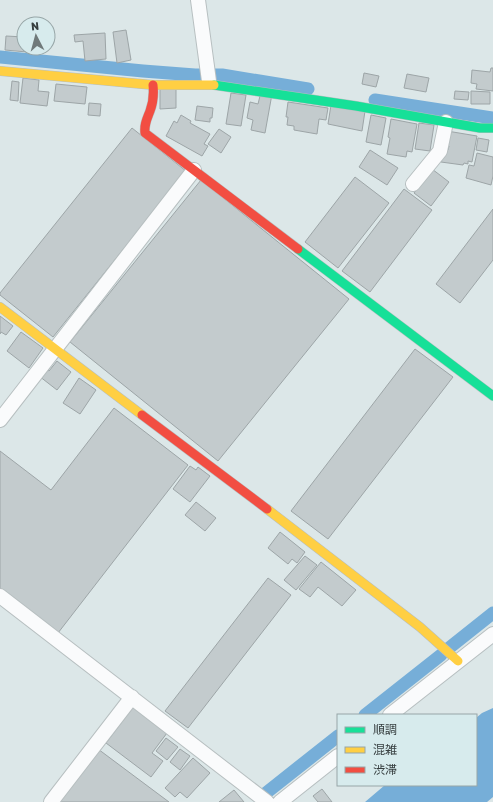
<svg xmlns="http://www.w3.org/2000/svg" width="493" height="802" viewBox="0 0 493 802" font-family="Rubik,'Noto Sans JP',sans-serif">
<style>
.water{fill:#76aed8}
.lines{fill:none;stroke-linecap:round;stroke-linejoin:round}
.canal{stroke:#76aed8;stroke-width:13}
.building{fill:#c3cbcd;stroke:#9da5a7}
.street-casing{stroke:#b7bfc0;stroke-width:16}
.fast-casing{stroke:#b7bfc0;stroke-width:10}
.slow-casing{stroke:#b7bfc0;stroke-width:10}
.jam-casing{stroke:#b7bfc0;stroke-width:10}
.street{stroke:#fafbfc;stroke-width:14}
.fast{stroke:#16e098;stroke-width:9}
.slow{stroke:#ffcf43;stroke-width:9}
.jam{stroke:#f24e42;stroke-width:9}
</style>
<rect width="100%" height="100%" fill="#dce7e8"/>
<!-- water -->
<path class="water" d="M493 708V797L487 802H365L385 785H476V718L482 713Z"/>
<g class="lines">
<!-- canal -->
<path class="canal" d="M0 57 143 71 195 75H222L308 89
M375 100 493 118
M449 648 493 613
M365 715 441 655
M266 793 338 736"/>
</g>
<!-- building -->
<path class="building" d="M126 30 131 60 117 63 113 32Z
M105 33 106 59 85 61 83 41 75 42 74 35Z
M6 36 24 37V48H28L27 52 5 50Z
M491 68H493V91L476 89 477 84 471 83 472 70 490 72Z
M364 73 379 76 376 87 362 84Z
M407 74 429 78 426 92 404 88Z
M23 78 39 80 38 91 49 92 47 106 20 103Z
M12 81 19 82 18 101 10 100Z
M56 84 87 87 85 104 54 101Z
M160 89H176V108L160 109Z
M455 91 469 92 468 100 454 99Z
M471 91 490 92V104H471Z
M261 92 272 94 265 133 251 130 253 120 247 118 250 102 258 104Z
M231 93 246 95 241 126 226 124Z
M288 102 328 108 326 120 319 119 317 134 294 130V126L287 125 288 117H286Z
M89 103 101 104 100 116 88 115Z
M331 105 365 111 362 131 328 124Z
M197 106 213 108 212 118H210V122L195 120Z
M181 115 191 121 190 123 210 134 204 144 208 146 202 156 166 136 174 121 177 123Z
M371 115 386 118 381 145 366 142Z
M391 119 417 124 412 152 407 151 406 157 387 154 390 138 388 137Z
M419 123 434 125 430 151 415 149Z
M132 128 186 171 53 337 0 295V293Z
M219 129 231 137 221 153 208 144Z
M447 131 477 136 472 162 468 161V164L464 163 463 165 441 162 443 150H448L449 146 444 145Z
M478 138 489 140 487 152 476 150Z
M370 150 398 168 387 185 359 167Z
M477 153 493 157V176L491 185 466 178 469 165 474 166Z
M432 169 449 182 431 206 414 193Z
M355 177 389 203 338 268 305 242Z
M201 180 349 299 218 461 70 342Z
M404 189 432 210 370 292 342 271Z
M493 209V260L460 303 436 284Z
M0 316 13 326 6 335 1 332 0 334Z
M21 332 43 348 29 368 7 351Z
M415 349 453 377 328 539 291 511Z
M57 361 71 372 57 390 39 376 45 368 49 371Z
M79 378 96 390 80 414 63 403Z
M114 408 188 465 58 633 0 589V451L51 490Z
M190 466 196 470 198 467 210 476 190 502 173 489Z
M196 502 216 518 205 531 185 515Z
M280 532 305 552 297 563 292 559 288 564 268 548Z
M305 556 317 565 296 590 284 580Z
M321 562 356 590 342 606 318 587 310 597 299 589Z
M268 578 291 595 188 728 165 711Z
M133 707 167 733 152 753 163 761 151 777 106 743Z
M166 738 178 747 167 760 156 751Z
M98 749 169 802H57Z
M180 749 190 756 180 770 170 762Z
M193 758 210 773 187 798 180 792 175 797 165 788Z
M322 789 332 802H318L313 796Z
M234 790 244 802H219Z"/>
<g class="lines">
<!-- street casing -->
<g class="street-casing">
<path id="street" d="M198 0 209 81
M413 184 440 151 446 122
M0 420 194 170
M0 596 267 802
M390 715 493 634
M51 802 132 697
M280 802 338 756"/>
</g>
<!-- fast casing -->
<g class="fast-casing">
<path id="fast" d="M214 85 356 106 480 128H493
M298 249 493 396"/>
</g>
<!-- slow casing -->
<g class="slow-casing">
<path id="slow" d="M0 71 153 85H214
M0 307 142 415
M267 509 420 627 458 661"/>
</g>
<!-- jam casing -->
<g class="jam-casing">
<path id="jam" d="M153 85C154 94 153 103 150 111 147 119 144 124 145 133L298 249
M142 415 267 509"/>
</g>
<!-- street -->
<use href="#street" class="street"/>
<!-- fast -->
<use href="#fast" class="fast"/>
<!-- slow -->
<use href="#slow" class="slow"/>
<!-- jam -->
<use href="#jam" class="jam"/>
</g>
<!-- legend -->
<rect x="337" y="714" width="140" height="72" fill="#d7ebed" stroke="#97a6a7"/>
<rect x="345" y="727" width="20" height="6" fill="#16e098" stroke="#97a6a7"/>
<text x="373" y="734" font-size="12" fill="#363e3f">順調</text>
<rect x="345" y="747" width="20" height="6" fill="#ffcf43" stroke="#97a6a7"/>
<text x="373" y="754" font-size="12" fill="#363e3f">混雑</text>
<rect x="345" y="767" width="20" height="6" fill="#f24e42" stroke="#97a6a7"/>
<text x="373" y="774" font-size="12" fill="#363e3f">渋滞</text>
<!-- north arrow -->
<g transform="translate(36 36) rotate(354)"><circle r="19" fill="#d7ebed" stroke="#97a6a7"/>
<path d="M0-3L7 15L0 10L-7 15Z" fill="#70797a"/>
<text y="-6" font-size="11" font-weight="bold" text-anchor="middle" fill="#363e3f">N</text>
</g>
</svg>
